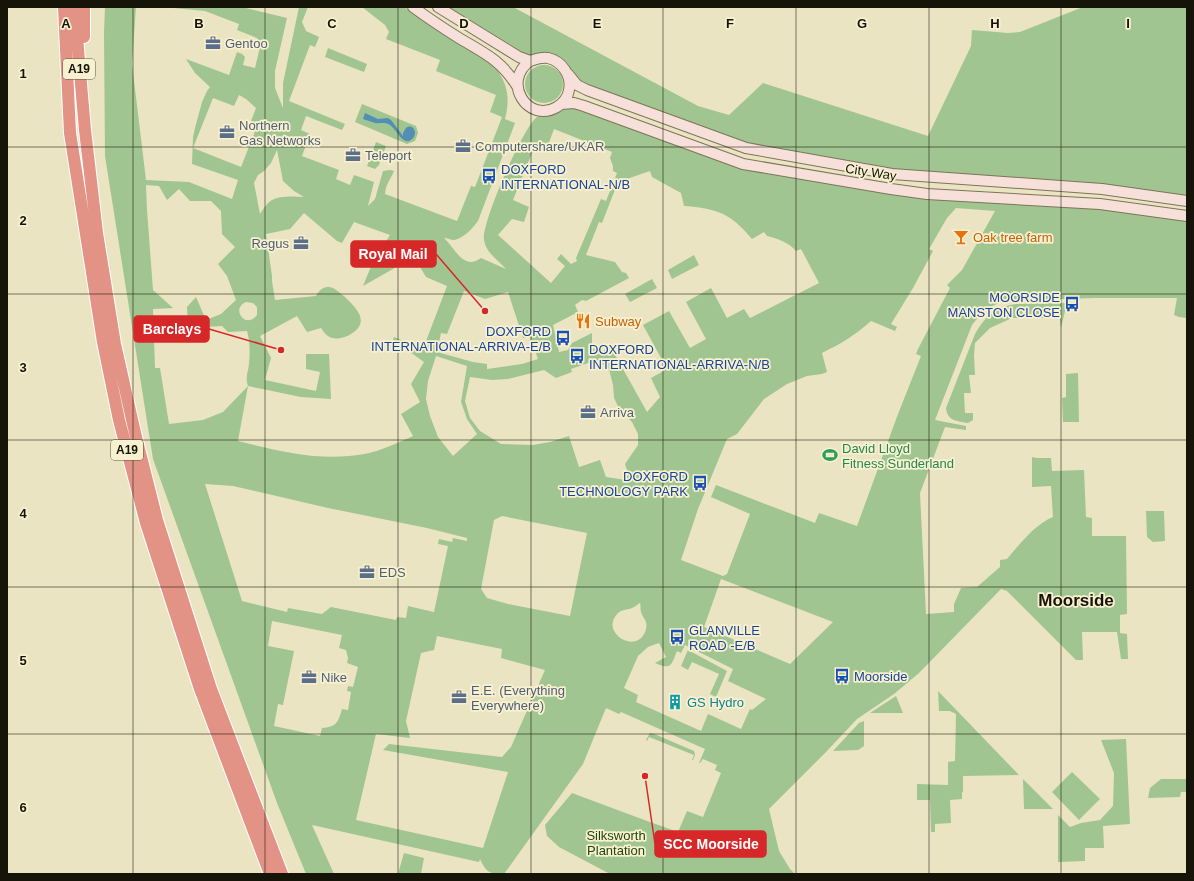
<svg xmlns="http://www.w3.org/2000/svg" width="1194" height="881" viewBox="0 0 1194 881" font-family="Arial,sans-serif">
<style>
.green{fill:#a0c590;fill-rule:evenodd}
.water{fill:#528eb5}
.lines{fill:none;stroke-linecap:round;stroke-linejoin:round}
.secondary-casing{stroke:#7c7558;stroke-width:12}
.highway-casing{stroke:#fff;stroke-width:14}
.secondary{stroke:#f7dfda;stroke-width:10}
.highway{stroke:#e39385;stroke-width:12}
.grid{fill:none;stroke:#161308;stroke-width:1;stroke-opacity:0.55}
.labels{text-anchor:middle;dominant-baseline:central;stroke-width:3.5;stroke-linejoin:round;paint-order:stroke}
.shield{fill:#f8f1d0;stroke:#5a5644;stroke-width:1}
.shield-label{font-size:12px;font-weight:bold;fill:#161308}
.service-label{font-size:13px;fill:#4e5e75;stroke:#f8f1d0;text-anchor:start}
.transit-label{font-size:13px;fill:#164399;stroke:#f8f1d0;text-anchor:start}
.street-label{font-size:13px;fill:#161308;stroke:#f8f1d0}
.food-label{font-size:13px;fill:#c56008;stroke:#f8f1d0;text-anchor:start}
.leisure-label{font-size:13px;fill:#27864d;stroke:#f8f1d0;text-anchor:start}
.culture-label{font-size:13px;fill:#0d838f;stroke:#f8f1d0;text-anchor:start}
.park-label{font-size:13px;fill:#20440b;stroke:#f8f1d0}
.district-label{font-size:17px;font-weight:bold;fill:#161308;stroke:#f8f1d0}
.grid-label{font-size:13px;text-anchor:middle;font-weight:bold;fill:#161308;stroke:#f8f1d0;stroke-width:3.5;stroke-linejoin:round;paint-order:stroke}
.leader{fill:none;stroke:#d62828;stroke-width:1.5}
.callout-dot{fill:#d62828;stroke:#f8f1d0;stroke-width:1.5}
.callout{fill:#d62828;stroke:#d62828;stroke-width:1.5}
.callout-label{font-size:14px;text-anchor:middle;font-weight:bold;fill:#fff}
</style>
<rect width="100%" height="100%" fill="#ebe4c3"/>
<!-- green -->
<path class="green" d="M105 7H136L132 64 146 180 189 182 232 199 238 180 192 164 193 137 195 128 202 102 207 91 210 87 195 73 186 59 229 75 237 52 242 54 245 57 243 65 255 68 260 47 257 38 237 30 239 24 205 11 163 7H242L287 18 275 71V88L283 108V83L299 7H308L302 22 306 31 319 37 315 47 310 45 289 101 345 124 342 130 306 116 301 130 310 134 302 156 339 170 336 179 350 185 354 175 374 182 368 206 375 199 383 171 390 170 394 171C390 181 386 183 385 194L457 221 471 186 475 187 502 117 490 112 496 95 436 71 440 60 386 39 389 32 385 25 362 7H404L490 62C507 79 511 96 505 119L515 123 478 221C472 229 464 238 454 240 451 240 447 238 444 238 455 248 463 271 481 258L506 269C498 260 486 253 484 240 481 224 523 127 537 117 547 109 561 107 574 103L743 164 891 189 1187 216V318L1179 317 1174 315 1177 298H1095L1003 301 984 310 972 325 935 420 966 426V430L945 427 920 493 926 614 954 612V604L961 588 977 587 1000 567V560L1007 559C1020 544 1034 525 1053 517L1051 486 1032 487V457L1037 458H1051L1052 471 1084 470 1086 517 1092 518V536H1126L1127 614 1120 615V633L1127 634 1128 659H1121L1117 632H1082L1083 660H1076L1007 591 1001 589 919 673 894 694 857 719 826 752 769 809 779 851 790 869 795 874H610L559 847 547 836 545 825 572 793 639 818 678 832 687 811 703 817 721 773 715 770 717 765 703 759 700 763H699L705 749 621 712 619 714 606 708 583 764 504 874C489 874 486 872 480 859L479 862 312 825 334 874H306L277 803 153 459 105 156 104 33ZM239 95 246 99 256 108 251 121 258 124 241 167 193 148 213 98 234 106ZM554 129 612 152 610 158 613 166V171L617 173 606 201 601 199 576 258 577 261 571 264 561 254 557 259 565 266 551 283 498 235 512 219 524 222 529 207 513 200 536 143 547 148ZM277 150 283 181 294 191 304 197C295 197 281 195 272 200 267 203 263 209 260 214L254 183 258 175 264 171 271 163ZM650 171 652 177 681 193 684 206C690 206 696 207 702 208 726 212 737 221 752 239L764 232 767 236C776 238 790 243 796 251L801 249 819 283 750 318 744 309 727 318 711 288 686 302 706 339 690 348 669 311 643 325 667 369 651 378 660 397 647 412 609 344 603 352 592 348V333L572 343 568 350 559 352 553 325 578 312 575 305 582 300 586 301 629 278 626 273 622 272 615 262 586 255 599 222 602 223 618 182ZM146 185 159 186 167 200 179 189 190 201H211L221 211 222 234 235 247 218 264 227 276 236 300 221 314 206 320 196 297 187 307 188 328 222 326 228 332 247 331C250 341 250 353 249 364 248 373 245 377 248 386L223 412 203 420 169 424 160 368H155L153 309 173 308 153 290 147 210ZM956 208 995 211 962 270 947 285 950 288 918 349 916 354 921 356 898 414 857 526 819 513 815 523 716 485 711 497 750 514 727 574 723 576 681 560 698 509 727 439 737 434 764 399 787 384 807 376 822 374 827 372 822 353C842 343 854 336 871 321L895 331 897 327 891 324 913 288 933 251 929 249 947 218ZM304 213 337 241 342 243 354 222 390 235 372 264 363 286 414 257 426 277 447 286 423 349 394 337 393 340 424 362 411 384 420 402 401 414 413 436C397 443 381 451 364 454 321 462 279 451 238 441L248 386 301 397 331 399 329 354H306V369L320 372 316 391 265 380 271 358 260 336 297 316 307 332 321 328C326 336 331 340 341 338 346 337 350 335 354 332 370 320 354 306 345 297 340 293 334 286 327 287 321 288 318 292 316 296L275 300 272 281V276L266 234 290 229ZM464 291 485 299 508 292 523 338 530 336 538 359 522 364 487 369V364L473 362 437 352 441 333 447 334ZM246 302 253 303 257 307V315C246 330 230 309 246 302ZM436 356 467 366 461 402 467 419 477 434 453 456 438 437 430 416 426 399 428 381ZM591 362 600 363 609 369 613 385 614 398 620 410 632 422 638 434V445L625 464 628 473 626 480 606 477 600 460 579 467 569 436 550 442 533 445 501 444 480 431 470 418 465 401 470 377 492 380 508 379 544 370 556 378 572 372 571 369ZM205 484 233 486 328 508 427 528 467 538V541L453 538 452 542 439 539 438 544 448 546 434 612 408 606 406 618 397 617 396 620 331 607 322 614 288 608 287 612 242 601ZM502 516 587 533 570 616 508 604 487 598 481 589 494 520ZM721 579 833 622 790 664 704 627ZM640 603C641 605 640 609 641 612 643 619 648 620 646 629 639 657 598 633 618 613 623 609 627 610 632 608 635 607 638 604 640 603ZM272 621 342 635 339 648 346 650 348 658 347 663 358 667 353 687 348 686 347 691 351 692 348 710 342 709C338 723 336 727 322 728L320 736 274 726 278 704 283 705 294 651 268 646ZM437 636 502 649 501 658 545 670 511 747 502 757 389 744 383 750 508 772 483 848 356 820 376 734 410 738 406 721 421 653 434 650ZM659 643 666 657 655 663C671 670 671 666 677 651L681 653 685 645 733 669 728 681 766 699 752 710 750 709 741 729 708 714 701 731 636 702 638 695 624 688 638 656 648 647Z
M438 7H513L698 106 729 115 763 83 928 136 971 46 972 30 1008 33 1020 32 1083 7H1187V201L957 179 746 148 587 90 556 61H530Z
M328 48 367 64 364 72 325 57Z
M525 84a19 19 0 1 1 38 0a19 19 0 1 1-38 0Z
M362 104 416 126 418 133 415 141 407 144 355 122Z
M376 142 386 146 379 165 375 169 367 166Z
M694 255 699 265 672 279 668 270Z
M652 279 657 288 630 302 625 294Z
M1067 303 1061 328 1060 318H1012L990 328 975 343 974 355 975 375H969L971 393H964L965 413H973V420L968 423C957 421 947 421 946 408L975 334C984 317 997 306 1016 304Z
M1078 373 1079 422H1063L1062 398 1066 397V374Z
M1146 511H1164L1165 541 1153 542 1147 537Z
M688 650 727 671 716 697 710 694 719 674 692 662 688 670 681 666Z
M938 691 1019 775 963 776V792H962V799L950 800 951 823 935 824V832H931L930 800H917V784L948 785V762L955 761 956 714 950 711H939Z
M896 696 903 713H870Z
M864 721V746L858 750 833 751 859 723Z
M650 733H652L694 751 695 755 693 760H692L694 755 649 737 647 741 646 740Z
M1126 739 1130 824 1103 826 1104 848H1085V861L1058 862V815L1070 827 1081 823 1100 820 1113 806 1114 773 1101 740Z
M1072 772 1100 799 1079 820 1052 792Z
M1023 779 1053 809H1024Z
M1161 779H1187V792H1181L1180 797 1148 798 1150 788Z
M404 853 424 858 421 874H398Z"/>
<!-- water -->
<path class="water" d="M365 113 378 119 388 118 391 120 403 136V133L406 128C410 125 414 127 415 132 415 135 414 138 411 140 402 146 396 127 388 124 384 122 379 124 375 123 371 122 367 120 363 119Z"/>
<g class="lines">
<!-- secondary casing -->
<g class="secondary-casing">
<path id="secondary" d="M413 7C428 18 443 28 459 38 484 53 501 60 517 86
M438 7 519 57 530 61C536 59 541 57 548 58 562 61 572 76 569 90 568 97 563 103 557 107 528 124 501 82 530 61
M568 74 577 85 587 90 746 148 892 174 1102 189 1187 201
M561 104 574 103 584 106 743 164 891 189 927 194 1100 204 1187 216"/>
</g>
<!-- highway casing -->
<g class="highway-casing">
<path id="highway" d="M64 7 70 133 103 342 119 420 146 523 200 689 270 874
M75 7 76 26 85 130 97 233 115 344 136 437 157 520 211 689 282 874
M84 7V37"/>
</g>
<!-- secondary -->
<use href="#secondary" class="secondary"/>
<!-- highway -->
<use href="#highway" class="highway"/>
</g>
<!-- grid -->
<path class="grid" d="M133 7V874M265 7V874M398 7V874M531 7V874M663 7V874M796 7V874M929 7V874M1061 7V874M7 147H1187M7 294H1187M7 440H1187M7 587H1187M7 734H1187"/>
<!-- icons -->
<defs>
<g id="office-bare" transform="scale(1.2)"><path d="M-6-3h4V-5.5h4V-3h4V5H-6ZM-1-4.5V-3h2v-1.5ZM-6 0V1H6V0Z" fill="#5c6f8a" stroke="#f8f1d0" stroke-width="2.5" paint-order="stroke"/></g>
<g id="bus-bare" transform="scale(1.2)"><path d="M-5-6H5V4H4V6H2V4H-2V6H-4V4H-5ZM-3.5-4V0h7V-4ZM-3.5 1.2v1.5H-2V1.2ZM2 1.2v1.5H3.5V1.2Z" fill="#1a4fb4" stroke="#f8f1d0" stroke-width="2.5" paint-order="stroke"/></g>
<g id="bar-bare" transform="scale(1.2)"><path d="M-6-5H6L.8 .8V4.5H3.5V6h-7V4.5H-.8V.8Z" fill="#e8710a" stroke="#f8f1d0" stroke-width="2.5" paint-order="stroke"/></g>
<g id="restaurant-bare" transform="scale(1.2)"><path d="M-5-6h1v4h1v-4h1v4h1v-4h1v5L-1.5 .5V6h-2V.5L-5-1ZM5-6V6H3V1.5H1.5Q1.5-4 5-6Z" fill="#e8710a" stroke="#f8f1d0" stroke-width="2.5" paint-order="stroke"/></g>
<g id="stadium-bare" transform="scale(1.2)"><path d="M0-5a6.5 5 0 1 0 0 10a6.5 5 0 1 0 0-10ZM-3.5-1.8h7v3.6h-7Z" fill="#2e9e5b" stroke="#f8f1d0" stroke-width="2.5" paint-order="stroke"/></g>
<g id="building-bare" transform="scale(1.2)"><path d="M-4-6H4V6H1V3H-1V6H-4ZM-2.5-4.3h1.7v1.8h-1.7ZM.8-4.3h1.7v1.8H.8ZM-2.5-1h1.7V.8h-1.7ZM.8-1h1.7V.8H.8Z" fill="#0f9aa8" stroke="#f8f1d0" stroke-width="2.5" paint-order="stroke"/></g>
</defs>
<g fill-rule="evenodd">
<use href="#office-bare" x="213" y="43"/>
<use href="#office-bare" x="227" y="132"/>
<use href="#office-bare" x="463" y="146"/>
<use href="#office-bare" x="353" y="155"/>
<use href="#bus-bare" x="489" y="176"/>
<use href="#bar-bare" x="961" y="237"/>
<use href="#office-bare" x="301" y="243"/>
<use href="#bus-bare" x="1072" y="304"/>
<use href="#restaurant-bare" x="583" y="321"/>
<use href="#bus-bare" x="563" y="338"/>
<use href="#bus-bare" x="577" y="356"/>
<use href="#office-bare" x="588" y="412"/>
<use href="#stadium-bare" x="830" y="455"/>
<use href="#bus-bare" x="700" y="483"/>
<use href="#office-bare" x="367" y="572"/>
<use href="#bus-bare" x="677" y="637"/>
<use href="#bus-bare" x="842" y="676"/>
<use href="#office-bare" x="309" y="677"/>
<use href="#office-bare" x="459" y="697"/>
<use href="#building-bare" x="675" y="702"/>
</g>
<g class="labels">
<!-- shield labels -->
<g class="shield">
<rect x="63" y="59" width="32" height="20" rx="3"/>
<rect x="111" y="440" width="32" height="20" rx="3"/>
</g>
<g class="shield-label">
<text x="79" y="69">A19</text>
<text x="127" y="450">A19</text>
</g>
<!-- service labels -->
<g class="service-label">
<text x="225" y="43">Gentoo</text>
<text x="239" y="125">Northern<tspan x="239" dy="15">Gas Networks</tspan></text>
<text x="475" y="146">Computershare/UKAR</text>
<text x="365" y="155">Teleport</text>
<text x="289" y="243" text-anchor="end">Regus</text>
<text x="600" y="412">Arriva</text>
<text x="379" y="572">EDS</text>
<text x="321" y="677">Nike</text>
<text x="471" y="690">E.E. (Everything<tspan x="471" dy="15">Everywhere)</tspan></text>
</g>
<!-- transit labels -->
<g class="transit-label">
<text x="501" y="169">DOXFORD<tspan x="501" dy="15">INTERNATIONAL-N/B</tspan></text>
<text x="1060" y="297" text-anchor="end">MOORSIDE<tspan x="1060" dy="15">MANSTON CLOSE</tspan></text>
<text x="551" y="331" text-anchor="end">DOXFORD<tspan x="551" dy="15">INTERNATIONAL-ARRIVA-E/B</tspan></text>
<text x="589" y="349">DOXFORD<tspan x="589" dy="15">INTERNATIONAL-ARRIVA-N/B</tspan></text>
<text x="688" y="476" text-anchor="end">DOXFORD<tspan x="688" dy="15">TECHNOLOGY PARK</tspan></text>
<text x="689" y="630">GLANVILLE<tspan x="689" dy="15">ROAD -E/B</tspan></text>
<text x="854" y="676">Moorside</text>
</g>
<!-- street labels -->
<g class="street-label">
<text transform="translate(871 172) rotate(9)">City Way</text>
</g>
<!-- food labels -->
<g class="food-label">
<text x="973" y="237">Oak tree farm</text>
<text x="595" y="321">Subway</text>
</g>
<!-- leisure labels -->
<g class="leisure-label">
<text x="842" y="448">David Lloyd<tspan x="842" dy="15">Fitness Sunderland</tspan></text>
</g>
<!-- culture labels -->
<g class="culture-label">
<text x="687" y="702">GS Hydro</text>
</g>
<!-- park labels -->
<g class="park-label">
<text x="616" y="835">Silksworth<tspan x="616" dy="15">Plantation</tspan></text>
</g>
<!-- district labels -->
<g class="district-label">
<text x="1076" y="600">Moorside</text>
</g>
</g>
<g class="grid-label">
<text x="66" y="28">A</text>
<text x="199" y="28">B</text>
<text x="332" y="28">C</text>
<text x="464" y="28">D</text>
<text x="597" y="28">E</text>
<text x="730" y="28">F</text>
<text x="862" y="28">G</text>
<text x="995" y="28">H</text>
<text x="1128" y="28">I</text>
<text x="23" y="78">1</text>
<text x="23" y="225">2</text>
<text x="23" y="372">3</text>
<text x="23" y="518">4</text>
<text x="23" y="665">5</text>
<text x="23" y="812">6</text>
</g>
<!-- callouts -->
<path class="leader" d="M485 311L436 254M281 350L209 329M645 776L655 844"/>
<g class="callout-dot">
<circle cx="485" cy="311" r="4"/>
<circle cx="281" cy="350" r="4"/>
<circle cx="645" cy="776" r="4"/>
</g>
<g class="callout">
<rect x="351" y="241" width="85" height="26" rx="4"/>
<rect x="134" y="316" width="75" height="26" rx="4"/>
<rect x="655" y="831" width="111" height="26" rx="4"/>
</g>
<g class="callout-label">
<text x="393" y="259">Royal Mail</text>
<text x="172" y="334">Barclays</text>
<text x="711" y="849">SCC Moorside</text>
</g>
<!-- border -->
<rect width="1194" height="881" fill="none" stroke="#161308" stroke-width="16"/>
</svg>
